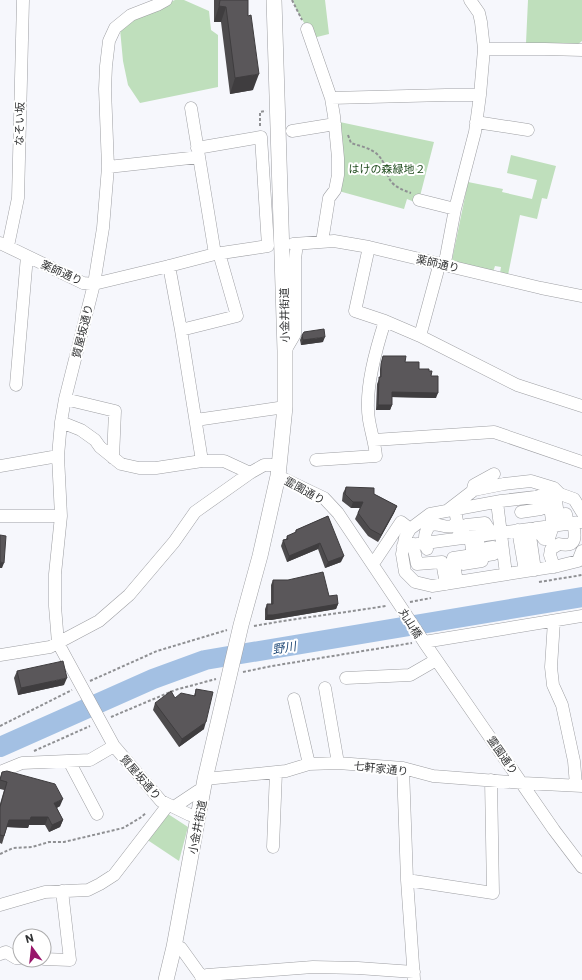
<svg xmlns="http://www.w3.org/2000/svg" width="582" height="980" viewBox="0 0 582 980" font-family="Commissioner,'Noto Sans JP',sans-serif">
<style>
.green{fill:#bfdfbc}
.lines{fill:none;stroke-linecap:round;stroke-linejoin:round}
.river{stroke:#a3c0e3;stroke-width:20}
.minor-casing{stroke:#9e9fa3;stroke-width:13}
.major-casing{stroke:#9e9fa3;stroke-width:16}
.path{stroke:#8f9093;stroke-width:2;stroke-dasharray:3 2;stroke-linecap:butt}
.minor{stroke:#fff;stroke-width:12}
.major{stroke:#fff;stroke-width:15}
.wall{fill:#4d4b4d}
.shaded-wall{fill:#3f3d3f}
.building{fill:#5a575a;stroke:#3f3d3f}
.labels{text-anchor:middle;dominant-baseline:central;stroke-width:4;stroke-linejoin:round;paint-order:stroke}
.street-label{font-size:11px;fill:#323334;stroke:#fff}
.park-label{font-size:11px;fill:#214d1f;stroke:#fff}
.water-label{font-size:12px;font-style:italic;fill:#214a77;stroke:#fff}
</style>
<rect width="100%" height="100%" fill="#f6f7fc"/>
<!-- green -->
<path class="green" d="M175 0H184L209 11 211 30 218 35V87L140 103 128 85 123 61 120 29 138 16Z
M293 0H325L329 34 313 38 296 9Z
M528 0H582V41L577 45 552 43H526Z
M335 121 434 142 419 200 417 203 407 199 404 209 335 190Z
M511 155 556 166 547 199 542 198 537 219 520 215 508 275 500 273 501 267 495 266 493 272 456 264 452 260 468 182 503 189 502 192 532 199 537 180 507 173Z
M168 814 188 827 179 861 146 839Z"/>
<g class="lines">
<!-- river -->
<path class="river" d="M0 747 153 679 205 660 582 597"/>
<!-- minor casing -->
<g class="minor-casing">
<path id="minor" d="M166 0 157 5 131 15 115 28 109 41 106 66 105 89 108 167 103 228 94 284 65 399 61 422 58 456 61 516 55 574V606L58 643 114 746 161 801 190 815 199 816
M307 29 331 98 334 116 338 158V175L335 190 329 198 322 242
M484 49H545L582 50
M331 98 446 95H480
M191 108 215 254
M476 122 528 130
M292 131 335 124
M108 167 199 157
M419 200 455 209
M0 243 83 283 94 284 169 266 215 254 268 246 261 137 197 148
M293 244 334 241 369 247 541 288 582 296
M8 246 18 198 23 0
M369 247 355 311 385 321 420 336 517 385 582 406
M169 266 181 330 202 461
M181 330 237 316 219 253
M420 336 439 266 445 261 446 257 455 209 475 132 480 95 484 49 481 22 479 13 470 0
M285 351 295 334V259L297 244
M16 385 27 256
M65 399 115 411 113 458
M196 420 285 407
M61 422 81 430 95 440 100 447 121 464 139 468H156L202 461H224L250 473
M374 440 494 432 582 462
M316 460 376 456C375 444 371 432 369 420 364 390 376 349 385 321
M0 466 58 456
M278 476 324 498 338 513 399 604 424 642 554 830 582 867
M473 489 474 485 494 474
M556 501 558 515 566 514 568 524
M497 502 506 574
M448 510 474 490 504 484 531 481 554 488 560 494
M521 512 541 509 539 496
M582 512 574 499 560 494 501 501 430 514 410 529 405 538 402 554 405 572 415 582 432 586 558 566 578 561 582 551
M0 516H61
M536 528 544 539 549 538 553 526 548 495
M529 529 535 570
M518 530 525 571
M456 539 466 525 485 523 492 534
M413 544 417 564 442 562 446 584
M403 546 582 522
M487 548 493 547 494 554 488 555
M427 549C424 541 424 533 429 526 437 521 444 529 453 526L457 521 455 510
M373 564 401 522 410 529
M463 564 482 561 478 542
M554 567 550 555 551 549 559 544C577 548 576 537 573 523
M457 582 453 558 473 555 470 537
M554 621 551 667 553 685 562 705 574 761 576 785
M424 642 582 616
M0 655 50 647 99 621 129 595 174 542 195 512 250 473 264 465H280
M346 678 410 675 436 660
M325 688 338 763
M294 699 309 764
M69 761 97 814
M403 768 407 880 414 979
M0 772 22 763 90 760 114 746
M205 779 286 771 309 764 338 763 403 768 433 776 523 783 582 786
M174 807 198 791 203 792
M273 847 276 772
M407 880 493 893 491 780
M0 905 45 892 88 890 100 884 114 875 168 805
M174 947 181 948 204 980
M0 954 6 952 16 958H20
M44 959 70 960 62 891
M201 977 207 975 313 967 358 968 414 972"/>
</g>
<!-- major casing -->
<g class="major-casing">
<path id="major" d="M166 980 174 947 205 779 241 625 260 556 278 476 285 407V351L274 0"/>
</g>
<!-- path -->
<path class="path" d="M292 0 302 20
M260 126V112L266 111
M348 135 351 143C360 146 370 148 377 154 394 171 378 182 411 193
M539 582 582 575
M410 602 431 598
M254 626C298 618 342 613 386 606
M243 672 272 666 412 643
M90 681 157 651 227 630
M111 717 175 690 216 679
M0 726 72 690
M34 751 90 726
M0 854 13 848 32 847 49 842H64L123 828 140 818 146 813"/>
<!-- minor -->
<use href="#minor" class="minor"/>
<!-- major -->
<use href="#major" class="major"/>
</g>
<!-- wall -->
<path class="wall" d="M214 0H248V16L253 90 230 94 221 22H214Z
M302 335 323 342 301 345 300 340Z
M383 356 405 362 419 369 429 371 431 376 436 398 392 397V405L390 410H376L377 384 380 377V369Z
M346 487 374 494 397 506 394 513 378 542 368 536 355 519 360 508H351L342 501 343 493Z
M328 516 341 562 325 568 318 549 287 562 281 546 283 540 286 539 287 536 295 533 296 530Z
M273 580 329 596 338 604 336 609 271 620H265V609L267 604H271V585Z
M17 671 64 685 18 695 14 678Z
M196 689 204 729 179 747 153 710 155 703 175 698 194 696Z
M2 772 60 806 57 808 63 820 60 827 49 832 45 825H29L28 828 7 827 2 844 0 843V804L4 790 0 789V778Z"/>
<!-- shaded-wall -->
<path class="shaded-wall" d="M219 6 226 7 221 22H214Z
M259 74 253 90 230 94 235 78Z
M325 337 323 342 301 345 303 340Z
M392 392 438 393 436 398 390 397Z
M378 405H392L390 410H376Z
M353 502H363L360 508H351Z
M397 506 394 513 378 542 381 535Z
M320 543 318 549 287 562 289 556Z
M344 556 341 562 325 568 328 562Z
M0 562 4 563 2 568H0Z
M338 604 336 609 271 620H265L267 615Z
M67 678 64 685 18 695 21 688Z
M206 722 204 729 179 747 182 739Z
M63 799 60 806 52 810 54 803Z
M31 817H48L45 825H29L28 828 6 827 9 820Z
M63 820 60 827 49 832 52 825Z"/>
<!-- building -->
<path class="building" d="M220 0H248V16L251 15 259 74 235 78 226 7 219 6Z
M324 329 325 337 303 340 302 335 304 332Z
M383 356H406L405 362H419V369H429V371H432L431 376H438V393L392 392V405H378L379 379V377H381V364Z
M346 487 374 488V494L397 506 381 535 370 529 358 513 363 502H353L345 494Z
M328 516 344 556 328 562 320 543 289 556 283 540 288 539 287 536 296 532V530Z
M0 535 6 536 4 563 0 562Z
M323 572 329 596 337 595 338 604 273 615H267V604H273V580H288Z
M63 661 67 678 21 688 17 671Z
M196 689 213 692 206 722 182 739 155 703 171 691 175 698 181 693 195 696Z
M7 771 55 784 63 799 54 803 63 820 52 825 48 817H31L30 820H9L4 836 0 835V807L7 782 0 780 2 772Z"/>
<g class="labels">
<!-- street labels -->
<g class="street-label">
<text transform="translate(19 124) rotate(-89)">なそい坂</text>
<text transform="translate(438 263) rotate(13)">薬師通り</text>
<text transform="translate(62 272) rotate(24)">薬師通り</text>
<text transform="translate(284 315) rotate(-91)">小金井街道</text>
<text transform="translate(82 331) rotate(-76)">質屋坂通り</text>
<text transform="translate(305 490) rotate(29)">霊園通り</text>
<text transform="translate(411 623) rotate(58)">丸山橋</text>
<text transform="translate(503 755) rotate(55)">霊園通り</text>
<text transform="translate(381 768) rotate(6)">七軒家通り</text>
<text transform="translate(141 777) rotate(49)">質屋坂通り</text>
<text transform="translate(197 827) rotate(-79)">小金井街道</text>
</g>
<!-- park labels -->
<g class="park-label">
<text x="387" y="168">はけの森緑地２</text>
</g>
<!-- water labels -->
<g class="water-label">
<text transform="translate(284 647) rotate(-9)">野川</text>
</g>
</g>
<!-- north arrow -->
<g transform="translate(32 948) rotate(345)"><circle r="19" fill="#ffffff" stroke="#adadae"/>
<path d="M0-3L7 15L0 10L-7 15Z" fill="#98156a"/>
<text y="-6" font-size="11" font-weight="bold" text-anchor="middle" fill="#323334">N</text>
</g>
</svg>
